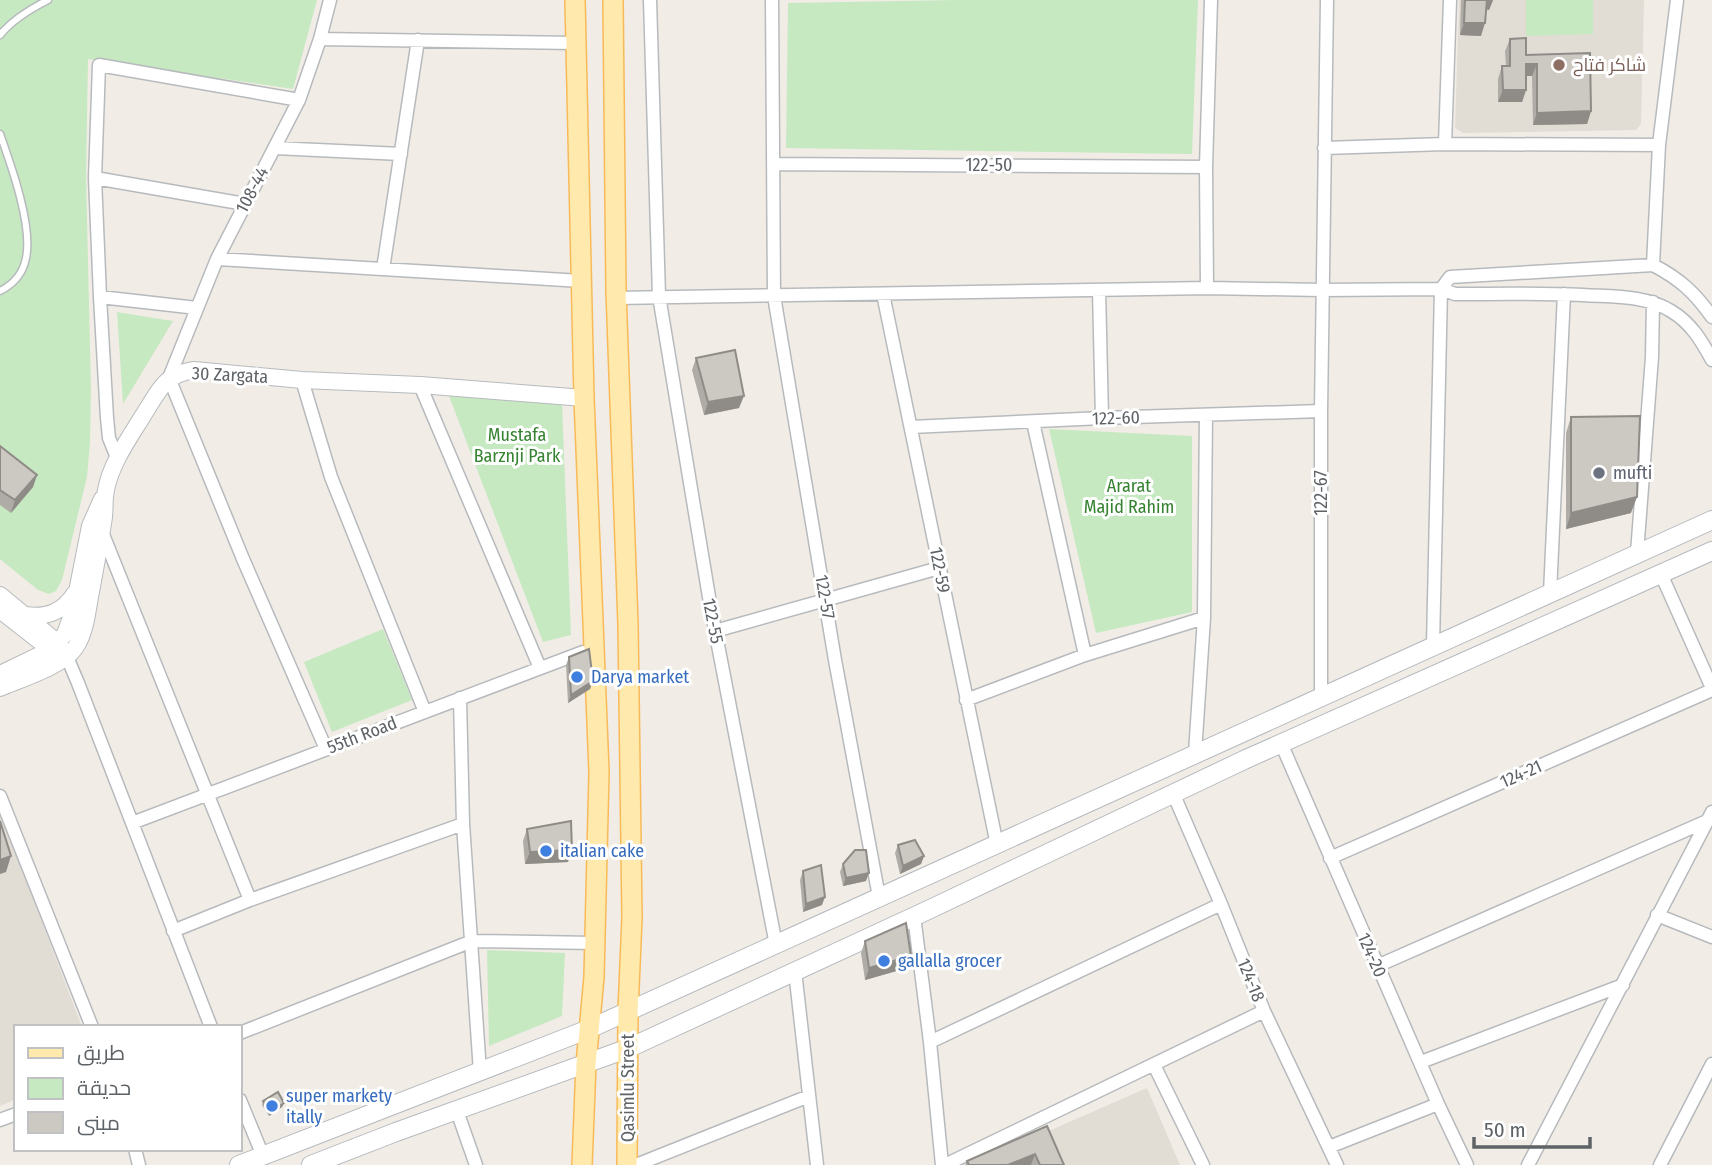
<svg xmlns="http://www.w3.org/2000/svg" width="1712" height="1165" viewBox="0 0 1712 1165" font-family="'Fira Sans Condensed',Cairo,sans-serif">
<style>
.education{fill:#e1dcd4}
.green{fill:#c6e9c2}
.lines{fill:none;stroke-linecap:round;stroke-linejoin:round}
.service-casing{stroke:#b7babd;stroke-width:9}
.minor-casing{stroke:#b7babd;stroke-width:15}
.tertiary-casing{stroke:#b7babd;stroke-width:18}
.secondary-casing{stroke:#b5babe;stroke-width:20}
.primary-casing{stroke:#f8ba58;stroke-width:22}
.service{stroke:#fff;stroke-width:6}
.minor{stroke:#fff;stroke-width:12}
.tertiary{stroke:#fff;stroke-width:16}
.secondary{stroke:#fff;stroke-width:18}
.primary{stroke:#ffe9ad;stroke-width:19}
.wall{fill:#afaca7}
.shaded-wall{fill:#8f8c88}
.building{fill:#ccc8c2;stroke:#8f8c88;stroke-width:2}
.education-dot{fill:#8d6e63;stroke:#fff;stroke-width:2.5}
.worship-dot{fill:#6b7280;stroke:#fff;stroke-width:2.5}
.shop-dot{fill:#3f7fe0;stroke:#fff;stroke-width:2.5}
.labels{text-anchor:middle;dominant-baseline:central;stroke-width:6;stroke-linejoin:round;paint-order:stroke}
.education-label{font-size:18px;fill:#785e54;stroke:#fff;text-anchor:start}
.street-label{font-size:18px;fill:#5e6367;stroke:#fff}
.park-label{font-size:18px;fill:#358330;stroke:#fff}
.worship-label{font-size:18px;fill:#5b616d;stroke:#fff;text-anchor:start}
.shop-label{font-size:18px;fill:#366cbe;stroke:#fff;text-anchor:start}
</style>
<rect width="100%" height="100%" fill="#f1ede6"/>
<!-- education -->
<path class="education" d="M1459 0H1644L1641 124 1636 130 1463 133 1455 128Z
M0 812 82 1027H16V1099L0 1106Z
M1147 1088 1180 1165H971Z"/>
<!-- green -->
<path class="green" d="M0 0H317L293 89 88 59 86 176 91 390 90 443 87 477 62 580 56 591 49 594 38 590 0 559Z
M956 0H1198L1192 154 786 148 788 3Z
M1526 0H1593V34L1526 36Z
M117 312 173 321 123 404Z
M449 396 562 402 571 635 543 642Z
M1049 429 1192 436V612L1096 633Z
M383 629 412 700 332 732 304 662Z
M487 950 565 953 562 1016 489 1046Z"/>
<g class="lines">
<!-- service casing -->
<g class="service-casing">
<path id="service" d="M0 35C13 19 30 9 48 0
M0 134C11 165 33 226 26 258 23 274 14 284 0 291"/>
</g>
<!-- minor casing -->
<g class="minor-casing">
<path id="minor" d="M650 0 659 296 711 609 776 945
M772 0 774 296 835 660 879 897
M320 39 576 43
M1445 144 1450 0
M275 148 401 154
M1324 148 1445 144 1659 145
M773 164 1206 167
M95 178 245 204
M217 259 581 281
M1653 265 1659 145 1677 0
M383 269 418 40
M1207 288 1206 167 1211 0
M1441 289 1450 277 1653 265C1680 279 1695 293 1712 317
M1099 290 1102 418
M883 294 997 845
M100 297 197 308
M616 298 1207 288 1322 290 1441 289 1455 294C1497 294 1540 293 1583 295 1613 297 1645 295 1671 311 1691 323 1701 340 1712 360
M302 380 331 477 425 712
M420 385 540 668
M1033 422 1085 655
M911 427 1102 418 1321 411
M118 460 109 438 107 418 100 297 95 178 99 65 299 100
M102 532 250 900
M1637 553 1652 357 1653 302
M1661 574 1712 688
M1550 593 1564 294
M715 631 939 568
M1433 645 1441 289
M67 657 78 683 211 1027
M1321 697V411L1327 0
M460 698 463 824 480 1072
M966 700 1085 655 1204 618
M1281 743 1438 1104 1467 1165
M326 749 243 559 169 378 217 259 299 100 320 39 330 0
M1195 753 1204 618 1206 415
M1173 793 1221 904 1264 1011 1337 1165
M0 796 92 1027
M132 823 583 652
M1330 858 1712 690
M1657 915 1712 937
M914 916 930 1042 942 1165
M173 931 250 900 463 824
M1377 966 1707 821
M795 971 817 1165
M240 1033 472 941 594 943
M930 1042 1221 904
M1421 1062 1623 985
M1154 1065 1203 1165
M240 1100 263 1156
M457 1111 476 1165
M0 1120 16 1114
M1329 1147 1438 1104
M135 1149 139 1165
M636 1165 809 1096
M945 1165 1264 1011
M1528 1165 1712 812
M1660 1165 1712 1064"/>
</g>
<!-- tertiary casing -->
<g class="tertiary-casing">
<path id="tertiary" d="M0 595 58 643 64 652
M0 610 56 654
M26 615C47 618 63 612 75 593
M0 674 50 650 65 634 73 612 90 526 102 499
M0 688C21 679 63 666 75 648 85 634 87 614 90 597 95 570 100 544 104 517 105 508 104 499 106 490 111 463 130 437 144 414 160 389 164 375 194 370L302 380 420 385 584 398"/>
</g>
<!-- secondary casing -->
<g class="secondary-casing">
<path id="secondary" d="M239 1165 589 1029 1712 520
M311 1165 396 1132 629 1048 926 911 1244 760 1712 551"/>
</g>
<!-- primary casing -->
<g class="primary-casing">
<path id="primary" d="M575 0 584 398 599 772 594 977 586 1064 582 1165
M613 0 616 291 628 624 632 918 628 1011 627 1165"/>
</g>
<!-- service -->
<use href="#service" class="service"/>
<!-- minor -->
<use href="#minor" class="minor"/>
<!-- tertiary -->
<use href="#tertiary" class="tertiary"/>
<!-- secondary -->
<use href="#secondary" class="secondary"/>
<!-- primary -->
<use href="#primary" class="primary"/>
</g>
<!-- wall -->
<path class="wall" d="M1461 0H1493L1489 10 1486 9 1481 36 1460 35Z
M1510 39 1591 111 1587 124 1533 125 1532 76H1526V90L1522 102H1498V79L1502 66H1506L1505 51Z
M696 358 739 408 704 415 692 370Z
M1571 417 1631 513 1566 529V433Z
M0 446 37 475 33 487 11 513 0 505Z
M569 657 593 681 590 689 568 703 566 665Z
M527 829 568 862 525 864 523 841Z
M898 845 924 856 921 864 900 874 895 853Z
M843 864 866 881 843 886 840 872Z
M803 871 822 905 803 912 800 880Z
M865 941 907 968 865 980 861 953Z
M263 1101 284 1103 282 1107 269 1116 262 1105Z
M1047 1126 1064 1165H965L967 1161Z"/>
<!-- shaded-wall -->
<path class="shaded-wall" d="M1487 0H1493L1489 10 1485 9Z
M1464 23H1485L1481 36 1460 35Z
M1526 64H1537L1532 76H1522Z
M1503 90H1526L1522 102H1498Z
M1591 111 1587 124 1533 125 1537 113Z
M744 396 739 408 704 415 708 402Z
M37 475 33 487 11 513 15 500Z
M1637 497 1631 513 1566 529 1571 513Z
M593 681 590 689 568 703 571 695Z
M572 850 568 862 525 864 530 852Z
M11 856 6 872 0 874V860Z
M924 856 921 864 900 874 903 866Z
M869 873 866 881 843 886 846 878Z
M825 897 822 905 803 912 806 904Z
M911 956 907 968 865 980 869 968Z
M284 1103 282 1107 269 1116 270 1112Z
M1035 1154 1031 1165H1008Z"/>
<!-- building -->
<path class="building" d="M1465 0H1487L1485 23H1464Z
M1526 38V55L1590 53 1591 111 1537 113V64H1526V90H1503L1502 66H1510V39Z
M735 350 744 396 708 402 696 358Z
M1640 416 1637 497 1571 513V417Z
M0 446 37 475 15 500 0 490Z
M589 649 593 681 571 695 569 657Z
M0 821 11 856 0 860Z
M571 821 572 850 530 852 527 829Z
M915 840 924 856 903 866 898 845Z
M855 850H866L869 873 846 878 843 864Z
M821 865 825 897 806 904 803 871Z
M906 923 911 956 869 968 865 941Z
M278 1092 284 1103 270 1112 263 1101Z
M1047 1126 1064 1165H1040L1035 1154 1008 1165H969L967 1161Z"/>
<!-- markers -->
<circle class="education-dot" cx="1559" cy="65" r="7"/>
<circle class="worship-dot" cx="1599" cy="473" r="7"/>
<g class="shop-dot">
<circle cx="577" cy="677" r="7"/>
<circle cx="546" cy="851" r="7"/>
<circle cx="884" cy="961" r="7"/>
<circle cx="272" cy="1106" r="7"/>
</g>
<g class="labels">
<!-- education labels -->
<g class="education-label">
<text x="1573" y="65">شاكر فتاح</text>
</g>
<!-- street labels -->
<g class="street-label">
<text x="989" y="165">122-50</text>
<text transform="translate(252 190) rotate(-62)">108-44</text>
<text transform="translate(230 375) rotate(3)">30 Zargata</text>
<text transform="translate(1116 418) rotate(-2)">122-60</text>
<text transform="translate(1321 493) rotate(-90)">122-67</text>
<text transform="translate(940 570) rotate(79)">122-59</text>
<text transform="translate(825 597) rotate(80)">122-57</text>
<text transform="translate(713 621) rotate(79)">122-55</text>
<text transform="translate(362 735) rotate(-21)">55th Road</text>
<text transform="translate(1521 774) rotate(-24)">124-21</text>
<text transform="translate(1372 955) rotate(66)">124-20</text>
<text transform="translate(1251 980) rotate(68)">124-18</text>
<text transform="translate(628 1088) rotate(-90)">Qasimlu Street</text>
</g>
<!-- park labels -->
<g class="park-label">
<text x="517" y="435">Mustafa<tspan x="517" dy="21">Barznji Park</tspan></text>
<text x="1129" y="486">Ararat<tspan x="1129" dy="21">Majid Rahim</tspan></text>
</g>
<!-- worship labels -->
<g class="worship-label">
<text x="1613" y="473">mufti</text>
</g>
<!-- shop labels -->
<g class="shop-label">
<text x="591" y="677">Darya market</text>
<text x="560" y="851">italian cake</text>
<text x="898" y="961">gallalla grocer</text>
<text x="286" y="1096">super markety<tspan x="286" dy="21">itally</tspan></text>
</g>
</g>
<!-- legend -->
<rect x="14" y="1025" width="228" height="126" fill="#ffffff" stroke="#bfc1c2" stroke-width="2"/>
<rect x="28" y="1048" width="35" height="10" fill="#ffe9ad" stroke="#bfc1c2" stroke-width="2"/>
<text x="77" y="1060" font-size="21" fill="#5e6367">طريق</text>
<rect x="28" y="1078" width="35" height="21" fill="#c6e9c2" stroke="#bfc1c2" stroke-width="2"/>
<text x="77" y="1095" font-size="21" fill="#5e6367">حديقة</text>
<rect x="28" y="1112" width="35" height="21" fill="#ccc8c2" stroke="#bfc1c2" stroke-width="2"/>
<text x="77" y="1130" font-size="21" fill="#5e6367">مبنى</text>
<!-- scale -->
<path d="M1474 1137v10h116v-10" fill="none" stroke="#5e6367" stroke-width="3.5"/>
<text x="1484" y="1137" font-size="21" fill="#5e6367" stroke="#ffffff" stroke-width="5" paint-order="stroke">50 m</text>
</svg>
